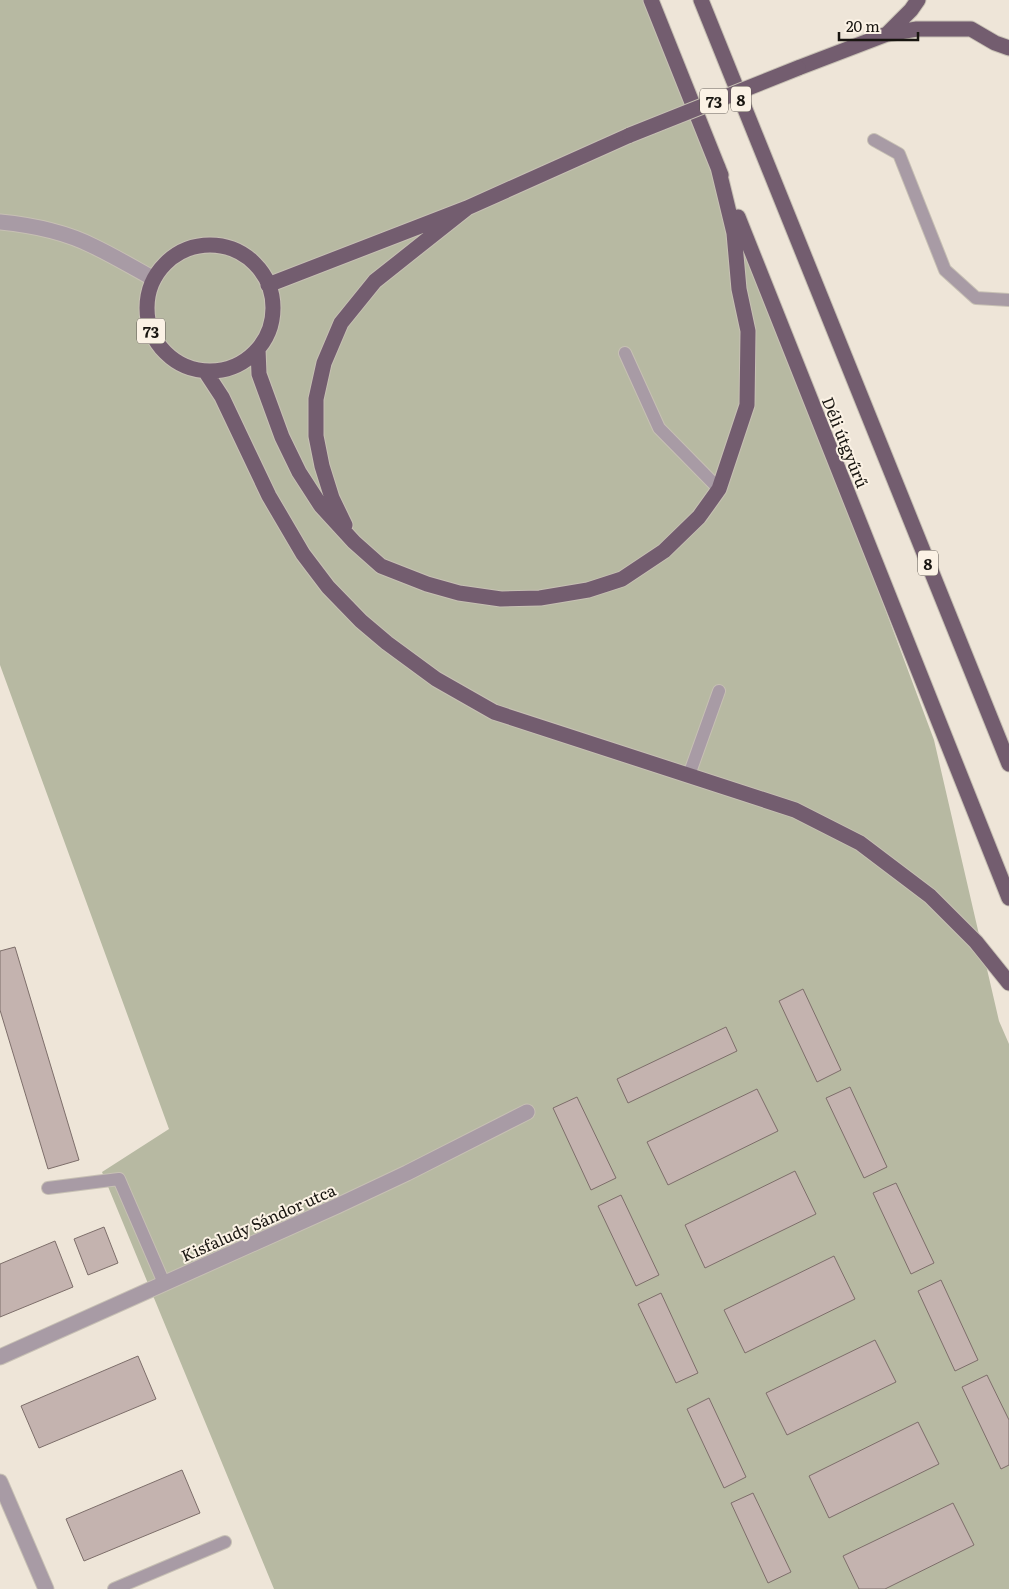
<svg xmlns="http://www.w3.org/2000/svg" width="1009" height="1589" viewBox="0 0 1009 1589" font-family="Literata,serif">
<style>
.green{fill:#b7b9a2}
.building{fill:#c4b3af;stroke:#7d6e6a}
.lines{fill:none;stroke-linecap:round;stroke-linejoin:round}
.service-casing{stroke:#c7c0b4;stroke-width:14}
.minor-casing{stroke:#c7c0b4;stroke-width:17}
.tertiary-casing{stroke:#c7c0b4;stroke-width:17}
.primary-casing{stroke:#c7c0b4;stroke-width:17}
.service{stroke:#a89ba5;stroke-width:12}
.minor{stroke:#a89ba5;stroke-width:15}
.tertiary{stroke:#a89ba5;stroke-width:15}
.primary{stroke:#735d6f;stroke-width:15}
.primary-bridge-casing{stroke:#c7c0b4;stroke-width:17;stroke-linecap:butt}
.primary-bridge{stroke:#735d6f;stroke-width:15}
.labels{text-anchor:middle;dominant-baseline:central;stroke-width:4;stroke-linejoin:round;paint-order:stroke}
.shield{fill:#fbf2e5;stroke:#5c5750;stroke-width:1}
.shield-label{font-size:15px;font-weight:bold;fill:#181510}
.street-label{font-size:16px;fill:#181510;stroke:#fbf2e5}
</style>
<rect width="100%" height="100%" fill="#eee5d8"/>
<!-- green -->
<path class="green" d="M0 0H658L934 740 999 1021 1009 1044V1589H274L102 1172 169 1129 0 665Z"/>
<!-- building -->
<path class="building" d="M15 947 79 1160 48 1169 0 1010V951Z
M803 989 841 1070 817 1082 779 1001Z
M726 1027 737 1051 628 1103 617 1079Z
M850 1087 887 1167 864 1178 826 1098Z
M757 1089 778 1131 668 1185 647 1142Z
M577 1097 616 1178 591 1190 553 1108Z
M795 1171 816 1214 705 1268 685 1225Z
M896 1183 934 1263 911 1274 873 1193Z
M621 1195 659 1275 636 1286 598 1206Z
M104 1227 118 1263 88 1275 74 1239Z
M55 1241 73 1287 0 1317V1264Z
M834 1256 855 1299 745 1353 724 1310Z
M941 1280 978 1360 955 1371 918 1291Z
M661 1293 698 1373 676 1383 638 1304Z
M875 1340 896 1382 787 1435 766 1393Z
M138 1356 156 1399 39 1448 21 1406Z
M987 1375 1009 1420V1465L1001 1469 962 1387Z
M709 1398 746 1477 724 1488 687 1409Z
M918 1422 939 1464 829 1518 809 1476Z
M182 1470 200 1513 84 1561 66 1519Z
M753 1493 791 1572 768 1583 731 1503Z
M953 1503 974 1545 885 1589H859L843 1556Z"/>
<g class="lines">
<!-- service casing -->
<g class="service-casing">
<path id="service" d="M874 140 899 154 945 270 976 298 1009 300
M625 353 659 428 719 489
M689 775 719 691
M48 1188 119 1179 164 1283
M114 1589 225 1542"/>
</g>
<!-- minor casing -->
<g class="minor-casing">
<path id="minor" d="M0 1357 337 1206 407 1173 527 1112
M0 1482 46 1589"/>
</g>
<!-- tertiary casing -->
<g class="tertiary-casing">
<path id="tertiary" d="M0 222C31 225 65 232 93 246 114 256 134 268 154 279"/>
</g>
<!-- primary casing -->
<g class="primary-casing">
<path id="primary" d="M651 0 721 175
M701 0 1009 764
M887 34 911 10 918 0
M798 68 887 34 917 29H971L995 43 1009 48
M738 217 1009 898
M147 308a63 63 0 1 1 126 0a63 63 0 1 1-126 0Z
M268 285 467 208 630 135
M258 349 259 374 282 437 299 472 321 506 354 542 381 566 427 584 459 593 501 599 540 598 588 590 622 579 664 551 699 517 719 489 747 405 748 331 739 289 734 233 718 167
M205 371 222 397 269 496 303 554 328 587 361 621 387 643 436 679 494 712 795 810 860 843 930 896 976 942 1009 983
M345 525 332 498 322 466 316 436V399L324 363 341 323 375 281 467 208"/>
</g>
<!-- service -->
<use href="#service" class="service"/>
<!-- minor -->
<use href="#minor" class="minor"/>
<!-- tertiary -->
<use href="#tertiary" class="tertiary"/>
<!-- primary -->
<use href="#primary" class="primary"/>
<!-- primary-bridge casing -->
<g class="primary-bridge-casing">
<path id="primary-bridge" d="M630 135 798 68"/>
</g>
<!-- primary-bridge -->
<use href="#primary-bridge" class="primary-bridge"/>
</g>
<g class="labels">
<!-- shield labels -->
<g class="shield">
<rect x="731" y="86.5" width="20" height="25" rx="4"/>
<rect x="700" y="88.5" width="28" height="25" rx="4"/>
<rect x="137" y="318.5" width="28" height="25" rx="4"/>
<rect x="918" y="550.5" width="20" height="25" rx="4"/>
</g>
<g class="shield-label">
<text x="741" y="99">8</text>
<text x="714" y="101">73</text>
<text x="151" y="331">73</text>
<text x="928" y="563">8</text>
</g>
<!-- street labels -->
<g class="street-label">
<text transform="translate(846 442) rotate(68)">Déli útgyűrű</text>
<text transform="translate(258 1222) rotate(-24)">Kisfaludy Sándor utca</text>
</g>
</g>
<!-- scale -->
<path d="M839 32v8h79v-8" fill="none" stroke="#181510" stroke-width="2.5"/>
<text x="846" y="32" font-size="15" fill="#181510" stroke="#fbf2e5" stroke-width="4" paint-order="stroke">20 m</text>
</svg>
